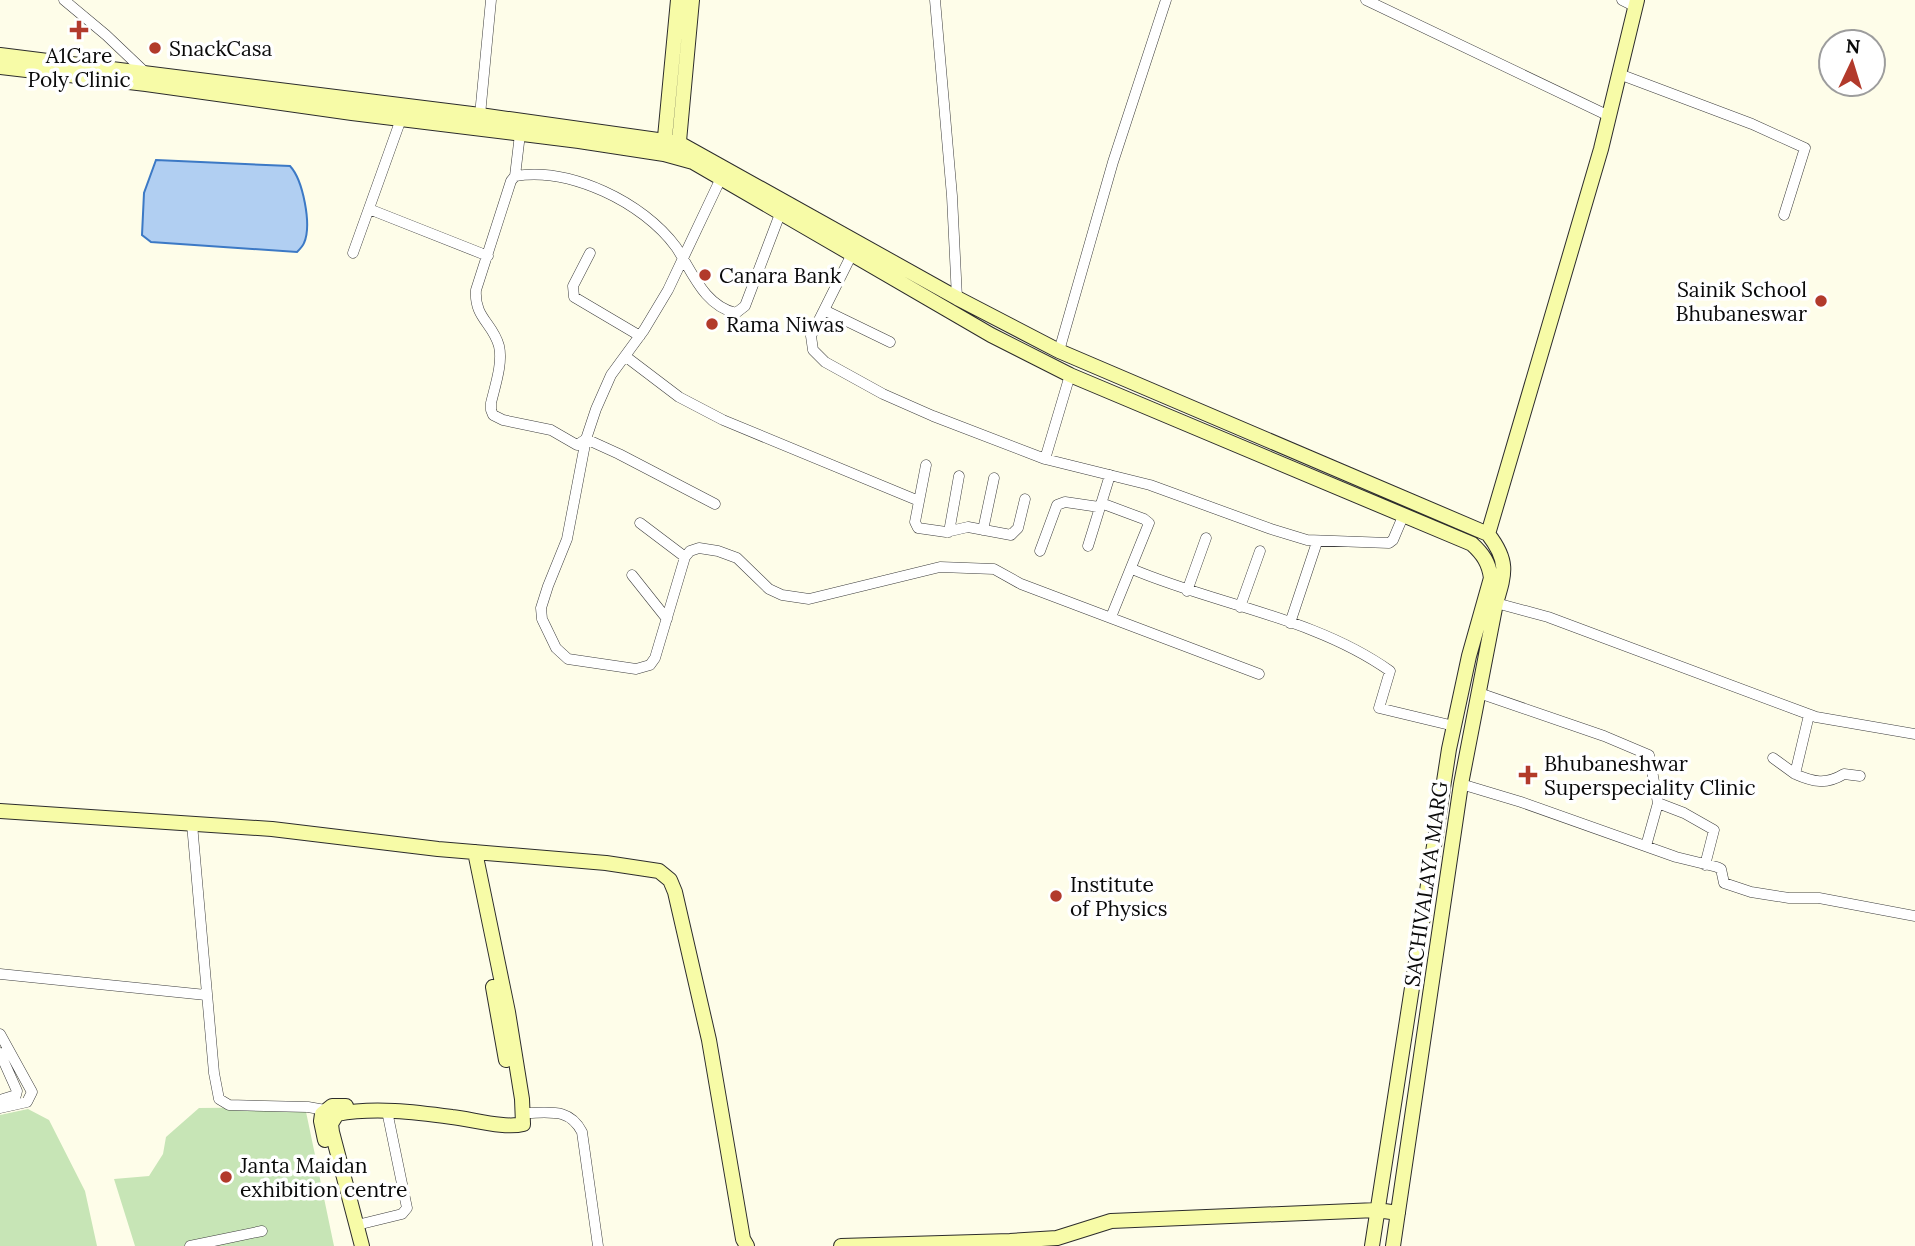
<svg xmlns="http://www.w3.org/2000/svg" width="1915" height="1246" viewBox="0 0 1915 1246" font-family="Lora,serif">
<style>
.green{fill:#c7e5b6}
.water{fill:#b1cff2;stroke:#3c79c5;stroke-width:2}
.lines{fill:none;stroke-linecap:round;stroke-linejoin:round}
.street-casing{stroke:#3d3d3d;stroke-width:11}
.secondary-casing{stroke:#2c2c2c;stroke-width:16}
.street{stroke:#fff;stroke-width:10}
.secondary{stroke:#f7fba7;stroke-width:14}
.poi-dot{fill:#b23a2b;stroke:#fff;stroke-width:2.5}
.labels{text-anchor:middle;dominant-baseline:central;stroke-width:7;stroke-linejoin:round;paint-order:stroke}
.poi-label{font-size:21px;fill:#0a0a0a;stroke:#fff;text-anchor:start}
.street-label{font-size:21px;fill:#0a0a0a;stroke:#fff}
</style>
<rect width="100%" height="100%" fill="#fefde9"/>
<!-- green -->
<path class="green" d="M305 1107 334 1246H135L114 1179 149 1176 163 1154 166 1137 199 1108Z
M28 1109 49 1120 85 1191 97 1246H0V1115Z"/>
<!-- water -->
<path class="water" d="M156 160 290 166C303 180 312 225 304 243 303 246 300 249 297 252L151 242 142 235 144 193Z"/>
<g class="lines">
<!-- street casing -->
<g class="street-casing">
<path id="street" d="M64 0 106 35 147 74
M935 0 952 196 957 298
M1366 0 1609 116
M1622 0 1636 7
M1619 74 1752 124 1805 148 1784 215
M480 115 491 0
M515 176 520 134
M721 178 668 290 644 330 611 375 596 409 586 439 567 539 548 586 541 608 542 619 556 648 568 659 636 669 650 665 655 658 685 557 690 551 699 548 718 551 737 558 769 589 782 595 809 599 940 567 994 569 1021 584 1259 674
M369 209 488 256
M353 253 401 119
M590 253 573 286 574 297 640 336
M852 254 811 336 813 350 825 362 883 394 933 416 1045 459 1150 485 1271 529 1307 540 1389 543 1393 540 1404 514
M824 310 890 342
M1059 351 1113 162 1166 0
M625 356 679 397 723 420 919 501
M1045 459 1070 375
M926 465 915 522 918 528 946 532 968 527 1011 535 1018 528 1025 499
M1101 503 1144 519 1149 523 1111 617
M715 504 619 454 586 439 577 445 551 430 503 420 493 415 491 410V403C495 386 503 363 499 346 493 323 474 318 476 290L511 181 515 176C570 167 643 202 676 247 692 271 704 306 736 313L745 306 780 214
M640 523 685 557
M983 530 994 478
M949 532 959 476
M1088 546 1110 475
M1040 551 1057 505 1065 502 1099 507
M1132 569C1216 605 1314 617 1390 671L1379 708 1454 726
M632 575 667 619
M1187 591 1206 538
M1496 603 1548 617 1816 717 1915 734
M1240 607 1260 551
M1290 623 1317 542
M1479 693 1604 736 1649 755 1658 803 1646 846
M1809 715 1795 774C1813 782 1826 785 1844 774L1860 776
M1773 758 1795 774
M1461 784 1521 802 1676 857 1717 867 1721 869 1724 883 1751 892 1789 898H1819L1915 916
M1658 803 1684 813 1714 830 1705 865
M192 824 214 1073 219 1099 229 1105 308 1107 325 1110
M0 974 206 995
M0 1034 32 1092 27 1102 0 1108
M0 1053 17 1091 16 1095 0 1100
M523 1113C549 1113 569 1107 582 1132L598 1246
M357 1225 402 1214 407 1208 387 1111
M190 1246 262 1231"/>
</g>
<!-- secondary casing -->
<g class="secondary-casing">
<path id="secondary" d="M0 55 480 115 679 143 957 298 1059 351 1488 534C1509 561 1505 573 1496 603L1461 784 1393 1246
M0 67 146 84 352 113 579 141 664 154 693 162 991 335 1070 375 1472 544C1483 554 1489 563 1491 578L1469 656 1449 749 1372 1246
M664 148 678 0
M678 152 692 0
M1488 534 1601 149 1637 0
M0 811 272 829 438 849 606 863 659 871 670 880 675 892 709 1040 743 1239 747 1246
M493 987 506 1060
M325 1140 321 1121 322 1114 332 1106H346
M362 1246 332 1132 331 1124 337 1114C374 1107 415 1112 452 1117 472 1119 505 1129 523 1124L522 1099 508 1012 475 852
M841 1246 1010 1241 1057 1238 1111 1221 1377 1210 1398 1213"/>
</g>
<!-- street -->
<use href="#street" class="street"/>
<!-- secondary -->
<use href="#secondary" class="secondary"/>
</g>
<!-- markers -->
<g class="poi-dot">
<path d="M75.5 19.5h7v7h7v7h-7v7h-7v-7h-7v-7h7z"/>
<circle cx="155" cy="48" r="7"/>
<circle cx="705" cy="275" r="7"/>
<circle cx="1821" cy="301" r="7"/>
<circle cx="712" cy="324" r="7"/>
<path d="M1524.5 764.5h7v7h7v7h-7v7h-7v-7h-7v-7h7z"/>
<circle cx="1056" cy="896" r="7"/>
<circle cx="226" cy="1177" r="7"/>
</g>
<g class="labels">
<!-- poi labels -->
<g class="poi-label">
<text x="169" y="48">SnackCasa</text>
<text x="79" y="55" text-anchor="middle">A1Care<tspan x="79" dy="24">Poly Clinic</tspan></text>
<text x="719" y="275">Canara Bank</text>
<text x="1807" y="289" text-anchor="end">Sainik School<tspan x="1807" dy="24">Bhubaneswar</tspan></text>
<text x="726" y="324">Rama Niwas</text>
<text x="1544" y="763">Bhubaneshwar<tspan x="1544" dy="24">Superspeciality Clinic</tspan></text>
<text x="1070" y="884">Institute<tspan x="1070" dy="24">of Physics</tspan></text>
<text x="240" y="1165">Janta Maidan<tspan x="240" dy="24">exhibition centre</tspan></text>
</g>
<!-- street labels -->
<g class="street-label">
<text transform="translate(1426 884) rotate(-82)">SACHIVALAYA MARG</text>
</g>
</g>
<!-- north arrow -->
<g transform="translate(1852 63) rotate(4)"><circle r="33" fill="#ffffff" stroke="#9d9d9d" stroke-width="2"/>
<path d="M0-5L12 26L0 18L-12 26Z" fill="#b23a2b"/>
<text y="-10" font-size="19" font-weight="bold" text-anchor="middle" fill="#0a0a0a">N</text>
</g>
</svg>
